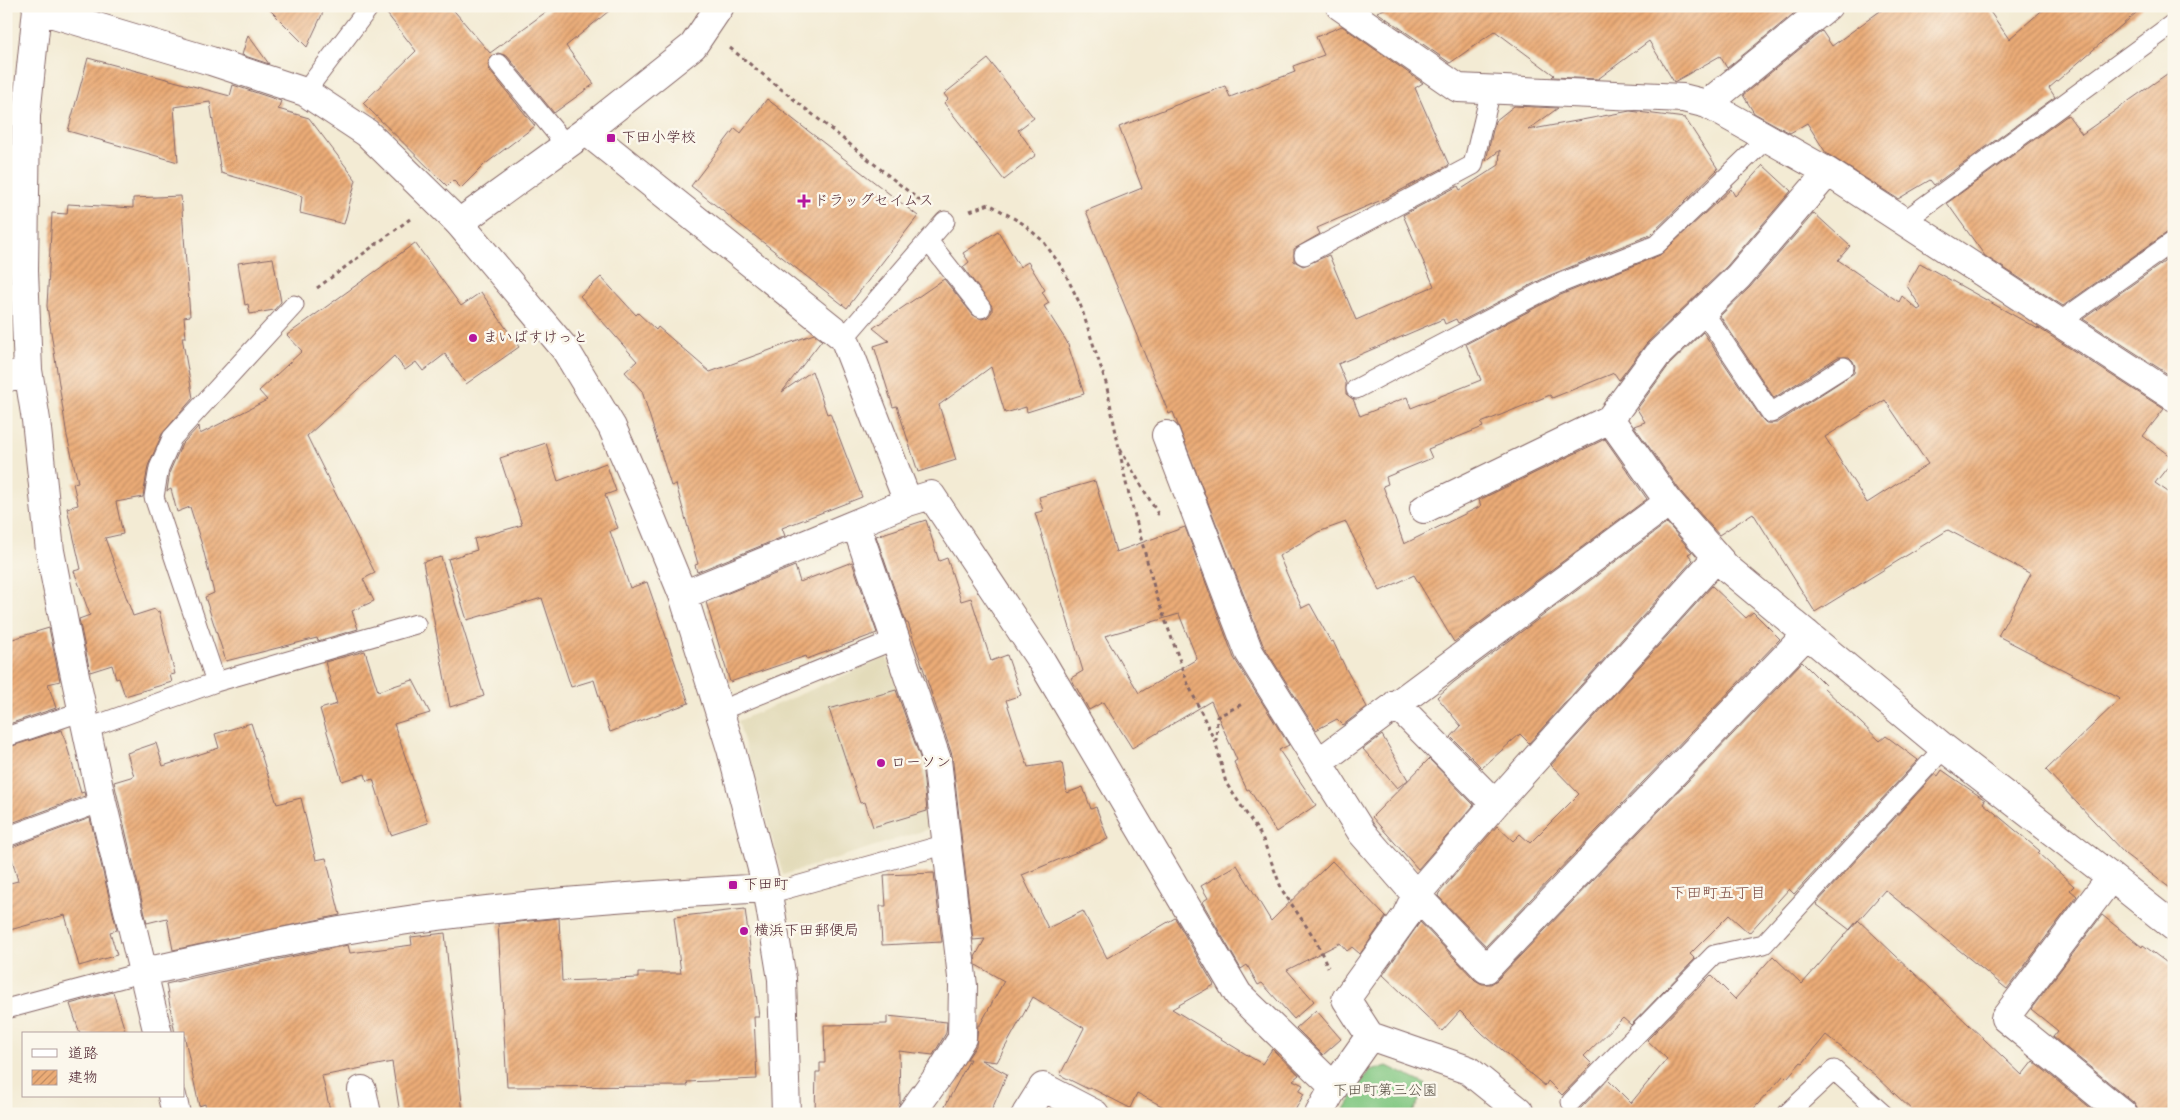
<svg xmlns="http://www.w3.org/2000/svg" width="2180" height="1120" viewBox="0 0 2180 1120" font-family="Kalam,'Klee One',sans-serif">
<style>
.built{fill:#e3dbba}
.park{fill:#81c781;stroke:#667356}
.building{fill:url(#building-hatch);fill-rule:evenodd}
.lines{fill:none;stroke-linecap:round;stroke-linejoin:round}
.service-casing{stroke:#856666;stroke-width:21}
.minor-casing{stroke:#856666;stroke-width:30}
.tertiary-casing{stroke:#856666;stroke-width:30}
.path{stroke:#856666;stroke-width:3;stroke-dasharray:4 4;stroke-linecap:butt}
.service{stroke:#fff;stroke-width:19}
.minor{stroke:#fff;stroke-width:28}
.tertiary{stroke:#fff;stroke-width:28}
.poi-dot{fill:#b5179e;stroke:#fbf7ec;stroke-width:2}
.labels{text-anchor:middle;dominant-baseline:central;stroke-width:5;stroke-linejoin:round;paint-order:stroke}
.poi-label{font-size:15px;fill:#4a1f2b;stroke:#fbf7ec;text-anchor:start}
.park-label{font-size:15px;fill:#5a5145;stroke:#fbf7ec}
.neighbourhood-label{font-size:16px;fill:#825046;stroke:#fbf7ec}
</style>
<defs>
<pattern id="building-hatch" width="6" height="6" patternUnits="userSpaceOnUse" patternTransform="scale(1.25)"><rect width="6" height="6" fill="#ebac77"/><path d="M-1 1l2-2M0 6l6-6M5 7l2-2" fill="none" stroke="#c08b62"/></pattern>
</defs>
<rect width="100%" height="100%" fill="#fbf7ec"/>
<filter id="ink" filterUnits="userSpaceOnUse"><feTurbulence type="fractalNoise" baseFrequency=".02" numOctaves="2"/><feDisplacementMap in="SourceGraphic" scale="10" xChannelSelector="R" yChannelSelector="G"/><feConvolveMatrix kernelMatrix="1 2 1 2 8 2 1 2 1" color-interpolation-filters="sRGB"/></filter>
<filter id="wash" filterUnits="userSpaceOnUse"><feTurbulence type="fractalNoise" baseFrequency=".0096" numOctaves="4" result="noise"/><feDisplacementMap in="SourceGraphic" scale="20" xChannelSelector="R" yChannelSelector="G"/><feGaussianBlur stdDeviation="1.12" result="paint"/><feColorMatrix in="noise" values="0 0 0 0 0 0 0 0 0 0 0 0 0 0 0 0 0 1.4 0 .05"/><feComposite in="paint" operator="in"/></filter>
<g filter="url(#wash)">
<rect width="100%" height="100%" fill="#f3ebd4"/>
<!-- built -->
<path class="built" d="M887 657 935 804V827L783 875 738 721Z"/>
<!-- park -->
<path class="park" d="M1387 1066 1427 1085 1412 1114H1342L1368 1072Z"/>
<g id="blocks">
<!-- building -->
<path class="building" d="M266 6H326L307 47Z
M381 6H450L490 53 554 6H615L566 46 594 84 554 113 507 56 498 53 492 56 488 65 490 71 535 126 484 165 461 188 453 180 447 186 363 103 416 51Z
M1392 6H1803L1727 68 1720 56 1674 82 1649 41 1598 79 1552 77 1554 75 1495 31 1450 63 1377 12Z
M1887 6H1986L2009 39 2047 6H2144L2049 88 2055 97 1934 185 1930 180 1898 199 1826 153 1807 123 1790 133 1754 113 1743 95 1822 31 1832 46Z
M1342 26 1423 83 1415 88 1449 165 1386 198 1317 228 1320 234 1294 249V261L1303 266 1329 255 1356 320 1434 286 1403 215 1458 186 1460 190 1499 165 1500 150 1486 161 1495 121 1514 106 1558 108 1528 130 1630 111 1685 118 1718 169 1650 235 1548 276 1458 323 1456 319 1445 324 1443 319 1338 364 1346 383V394L1353 399 1360 416 1407 397 1411 408 1481 380 1466 344 1558 296 1660 255 1731 189 1735 196 1763 165 1791 191 1727 266 1646 344 1619 380 1614 373 1552 398 1550 395 1481 423 1483 427 1428 449 1432 458 1386 477 1388 484 1383 486 1404 544 1481 506 1479 500 1605 439 1647 499 1454 642 1414 575 1380 591 1346 522 1318 532 1279 556 1302 608 1310 604 1331 642 1333 641 1346 669 1367 707 1343 725 1337 719 1316 730 1263 645 1173 412 1169 414 1086 211 1142 188 1119 127 1225 86 1230 97 1295 72 1293 66 1324 55 1316 37Z
M248 35 269 64 242 55Z
M88 58 230 96 233 85 281 101 278 109 309 118 356 180 344 224 300 213 302 196 221 173 210 102 174 107 178 162 68 131Z
M988 59 1034 118 1018 130 1036 155 1004 180 944 103 948 99 944 94Z
M2174 69V230L2168 232 2063 306 1985 256 1947 203 2068 115 2082 134Z
M767 99 918 216 847 308 691 186 735 128 741 133Z
M181 196 190 316 184 317 186 337H182L193 398 162 434 148 466 143 497 116 502 123 534 105 538 133 616 155 609 157 612 159 611 175 674 170 675 172 682 125 696 119 678 116 679 112 665 90 672 79 619 90 615 74 571 81 569 67 508 78 505 73 483 78 482 67 436 47 306 52 213 67 214 68 204 133 208V198Z
M1814 213 1850 246 1838 260 1899 302 1902 296 1918 310 1921 308 1907 286 1920 263 2040 330 2037 327 2164 409 2143 436 2174 459 2155 483 2174 496V891L2125 854 2046 770 2120 699 1998 636 2031 574 1948 530 1815 612 1753 513 1719 535 1681 492 1634 426 1645 422 1637 409 1669 365 1703 332 1762 419 1766 423H1777L1854 373 1855 366 1853 361 1849 357H1838L1774 398 1720 316 1750 287ZM1885 400 1928 464 1867 503 1825 437Z
M998 231 1020 267 1028 262 1045 290 1042 292 1049 303 1044 306 1067 342 1084 394 1027 412 1026 407 1005 413 991 367 939 405 956 460 918 472 897 406 893 407 874 346 889 341 873 328 944 279 973 315 982 319 988 317 992 312V306L963 267 969 262 963 253Z
M415 243 461 306 481 292 519 347 466 384 445 354 423 371 416 362 405 370 394 356 307 436 375 573 363 579 374 601 352 611 358 629 318 641 317 638 226 661 205 597 214 593 202 545 190 507 177 512 171 489 167 491 170 471 182 444 199 426 200 434 267 400 259 391 302 351 287 335Z
M2174 255V378L2083 319Z
M273 258 281 302 274 310 250 314 248 304 245 305 238 263Z
M601 277 636 315 638 313 656 330 658 327 710 372 814 334 822 340 782 392 812 371 827 414 830 413 862 497 782 528 785 536 697 572 695 565 698 564 676 484 671 486 642 391 625 372 637 361 580 296Z
M546 443 558 481 606 463 616 491 605 495 618 528 610 531 630 588 647 582 689 703 610 732 594 680 571 687 542 598 467 620 448 559 477 550 474 539 522 525 500 458Z
M1095 481 1116 552 1185 527 1234 658 1289 745 1279 750 1316 805 1276 832 1249 789 1247 790 1234 762 1237 760 1211 701 1132 748 1103 702 1089 710 1071 678 1083 671 1035 513 1043 511 1039 497ZM1179 614 1197 659 1139 693 1105 636Z
M926 520 939 561 947 558 961 601 971 598 991 661 1007 655 1021 695 1006 700 1028 767 1062 762 1067 793 1083 787 1091 809 1096 807 1108 839 1022 875 1048 928 1083 911 1107 958 1175 918 1214 985 1172 1009 1262 1064 1272 1049 1299 1075 1293 1080 1303 1085 1299 1091 1304 1094 1293 1114H1177L1137 1093 1130 1108 1089 1087 1088 1089 1060 1075 1084 1028 1033 997 997 1062 981 1060 1007 1074 990 1114H941L970 1059H967L976 1046 978 1025H980L1004 981 976 965 975 957 985 939 973 940 952 755 908 623H906L876 536Z
M1667 523 1692 552 1688 554 1693 560 1529 743 1520 734 1482 768 1451 737 1461 726 1437 697 1454 682Z
M441 557 484 696 450 707 423 562Z
M852 562 877 633 807 659 806 656 730 682 706 602 795 566 800 582Z
M1712 586 1746 618 1753 612 1780 639 1486 946 1438 896 1439 893 1497 826 1513 841 1520 834 1530 843 1579 794 1551 765Z
M49 628 60 681 48 684 56 708 6 725V641Z
M365 651 378 691 413 680 430 713 394 724 428 823 391 835 373 779 367 781 365 774 342 781 320 709 337 704 325 662Z
M1802 662 1825 685 1823 687 1880 741 1886 736 1918 760 1794 894 1789 889 1749 933 1729 915 1690 954 1695 959 1631 1025 1623 1018 1584 1056 1592 1064 1562 1095 1548 1081 1545 1086 1483 1034 1460 1011 1442 1031 1383 975 1420 922 1475 980 1482 984H1491L1497 980Z
M896 690 922 763 927 811 873 827 865 802 860 803 829 709Z
M251 723 277 804 301 798 316 860 326 858 340 915 173 950 167 918 147 923 114 782 134 776 127 753 156 743 163 766 219 748 215 734Z
M62 730 81 793 84 792 85 796 6 825V748Z
M1382 735 1408 780 1397 788 1363 749Z
M1429 759 1474 805 1418 869 1372 817Z
M1942 770 1985 800 1983 803 2040 851 2038 853 2074 886 2070 890 2077 896 2007 989 1885 890 1850 930 1816 904 1935 774 1938 776Z
M90 818 117 930 110 932 117 955 79 966 65 915 6 931V884L18 881 9 848Z
M1332 861 1386 917 1360 954 1352 947 1347 951 1340 943 1287 970 1314 1001 1294 1019 1262 983 1258 985 1247 965 1241 969 1202 902 1208 898 1201 886 1237 865 1271 921Z
M934 873 942 942 882 945 880 906H886L884 875Z
M745 909 759 1017H754L757 1079 687 1082 688 1086 507 1087 498 924 559 918 562 981 638 978V973H681L674 917Z
M2102 915 2142 947 2143 945 2174 968V1114H2138L2137 1108 2133 1102 2053 1037 2058 1031 2031 1009Z
M1858 920 2022 1075 2033 1061 2098 1114H1916L1875 1075 1826 1035 1803 1063 1801 1062 1787 1078 1784 1075 1749 1114H1581L1578 1111 1608 1080 1631 1103 1667 1059 1647 1040 1711 975 1735 999 1773 956 1802 984Z
M445 933 463 1114H400L392 1062 322 1076 331 1114H207L205 1104 199 1106 184 1034H175L166 984 246 966 348 945 350 953 412 945 411 937Z
M113 992 126 1034H80L70 1004Z
M1316 1010 1341 1039 1323 1055 1296 1028Z
M887 1016 947 1022 946 1033 933 1055 899 1051 900 1102 896 1114H815L816 1072H820V1063H825L824 1025 887 1024Z"/>
</g>
</g>
<g filter="url(#ink)">
<use href="#blocks" fill-opacity="0" stroke="#856666" stroke-width="1"/>
<g class="lines">
<!-- service casing -->
<g class="service-casing">
<path id="service" d="M499 64 566 145
M305 92 370 6
M1903 222 2174 23
M928 241 981 308
M1304 255 1473 165 1491 90
M1703 311 1771 413 1844 367
M2058 323 2174 241
M844 338 945 221
M1356 389 1553 286 1656 245 1766 139
M216 682 154 497 159 468 172 438 294 305
M719 711 896 639
M86 729 216 682 416 624
M6 737 83 711
M6 837 102 802
M768 894 947 844
M6 1009 144 972
M1571 1102 1714 955 1764 944 1944 748
M1787 1114 1834 1070 1883 1114"/>
</g>
<!-- minor casing -->
<g class="minor-casing">
<path id="minor" d="M36 6 37 9 211 61 305 92 367 133 459 223 565 349 612 427 646 505 683 595 731 749 767 888 782 979 786 1114
M1340 6 1458 88 1683 98 1707 104 1828 172 2174 397
M37 9 26 116 24 271 28 370 36 420 50 551 68 643 102 802 158 1034
M1707 104 1828 6
M586 131 844 338 908 502
M6 378 28 370
M1610 419 1669 502 1726 567 1944 748 2111 877 2174 927
M1166 435 1249 652 1362 833 1416 895 1486 969 1807 634
M1424 509 1610 419 1657 355 1738 277 1828 172
M856 525 937 760 963 986 962 1038 941 1072 911 1114
M683 595 908 502 931 495 1042 662 1238 994 1334 1087 1319 1114
M1396 704 1495 804
M1318 763 1669 502
M2111 877 2005 1018 2123 1114
M144 972C230 953 321 932 408 920 527 903 647 895 767 888
M1334 1087 1370 1036
M362 1090 367 1114
M172 1096 176 1114
M1026 1114 1043 1087 1095 1114
M1518 1114 1519 1111 1468 1070 1370 1036 1346 999 1406 916 1416 895 1495 804 1717 557"/>
</g>
<!-- tertiary casing -->
<g class="tertiary-casing">
<path id="tertiary" d="M459 223 586 131 693 46 720 6"/>
</g>
<!-- path -->
<path class="path" d="M730 48 924 204
M970 211 989 204 1022 223 1043 241 1063 269 1080 304 1106 383 1126 483 1156 594 1188 684 1216 744 1226 783 1262 837 1282 890 1315 939 1328 967
M317 288 410 219
M1120 449 1158 514 1162 512
M1216 742 1217 717 1242 704"/>
<!-- service -->
<use href="#service" class="service"/>
<!-- minor -->
<use href="#minor" class="minor"/>
<!-- tertiary -->
<use href="#tertiary" class="tertiary"/>
</g>
</g>
<!-- markers -->
<g class="poi-dot">
<rect x="606" y="133" width="10" height="10" rx="2.5"/>
<path d="M801.5 193.5h5v5h5v5h-5v5h-5v-5h-5v-5h5z"/>
<circle cx="473" cy="338" r="5"/>
<circle cx="881" cy="763" r="5"/>
<rect x="728" y="880" width="10" height="10" rx="2.5"/>
<circle cx="744" cy="931" r="5"/>
</g>
<g class="labels">
<!-- poi labels -->
<g class="poi-label">
<text x="621" y="138">下田小学校</text>
<text x="814" y="201">ドラッグセイムス</text>
<text x="483" y="338">まいばすけっと</text>
<text x="891" y="763">ローソン</text>
<text x="743" y="885">下田町</text>
<text x="754" y="931">横浜下田郵便局</text>
</g>
<!-- park labels -->
<g class="park-label">
<text x="1385" y="1091">下田町第三公園</text>
</g>
<!-- neighbourhood labels -->
<g class="neighbourhood-label">
<text x="1718" y="893">下田町五丁目</text>
</g>
</g>
<!-- margin -->
<rect width="2180" height="1120" fill="none" stroke="#fbf7ec" stroke-width="25"/>
<!-- legend -->
<rect x="22" y="1032" width="162" height="65" fill="#fbf7ec" stroke="#b4a19f"/>
<rect x="32" y="1049" width="25" height="8" fill="#ffffff" stroke="#b4a19f"/>
<text x="68" y="1058" font-size="15" fill="#4a1f2b">道路</text>
<rect x="32" y="1070" width="25" height="15" fill="url(#building-hatch)" stroke="#b4a19f"/>
<text x="68" y="1082" font-size="15" fill="#4a1f2b">建物</text>
</svg>
